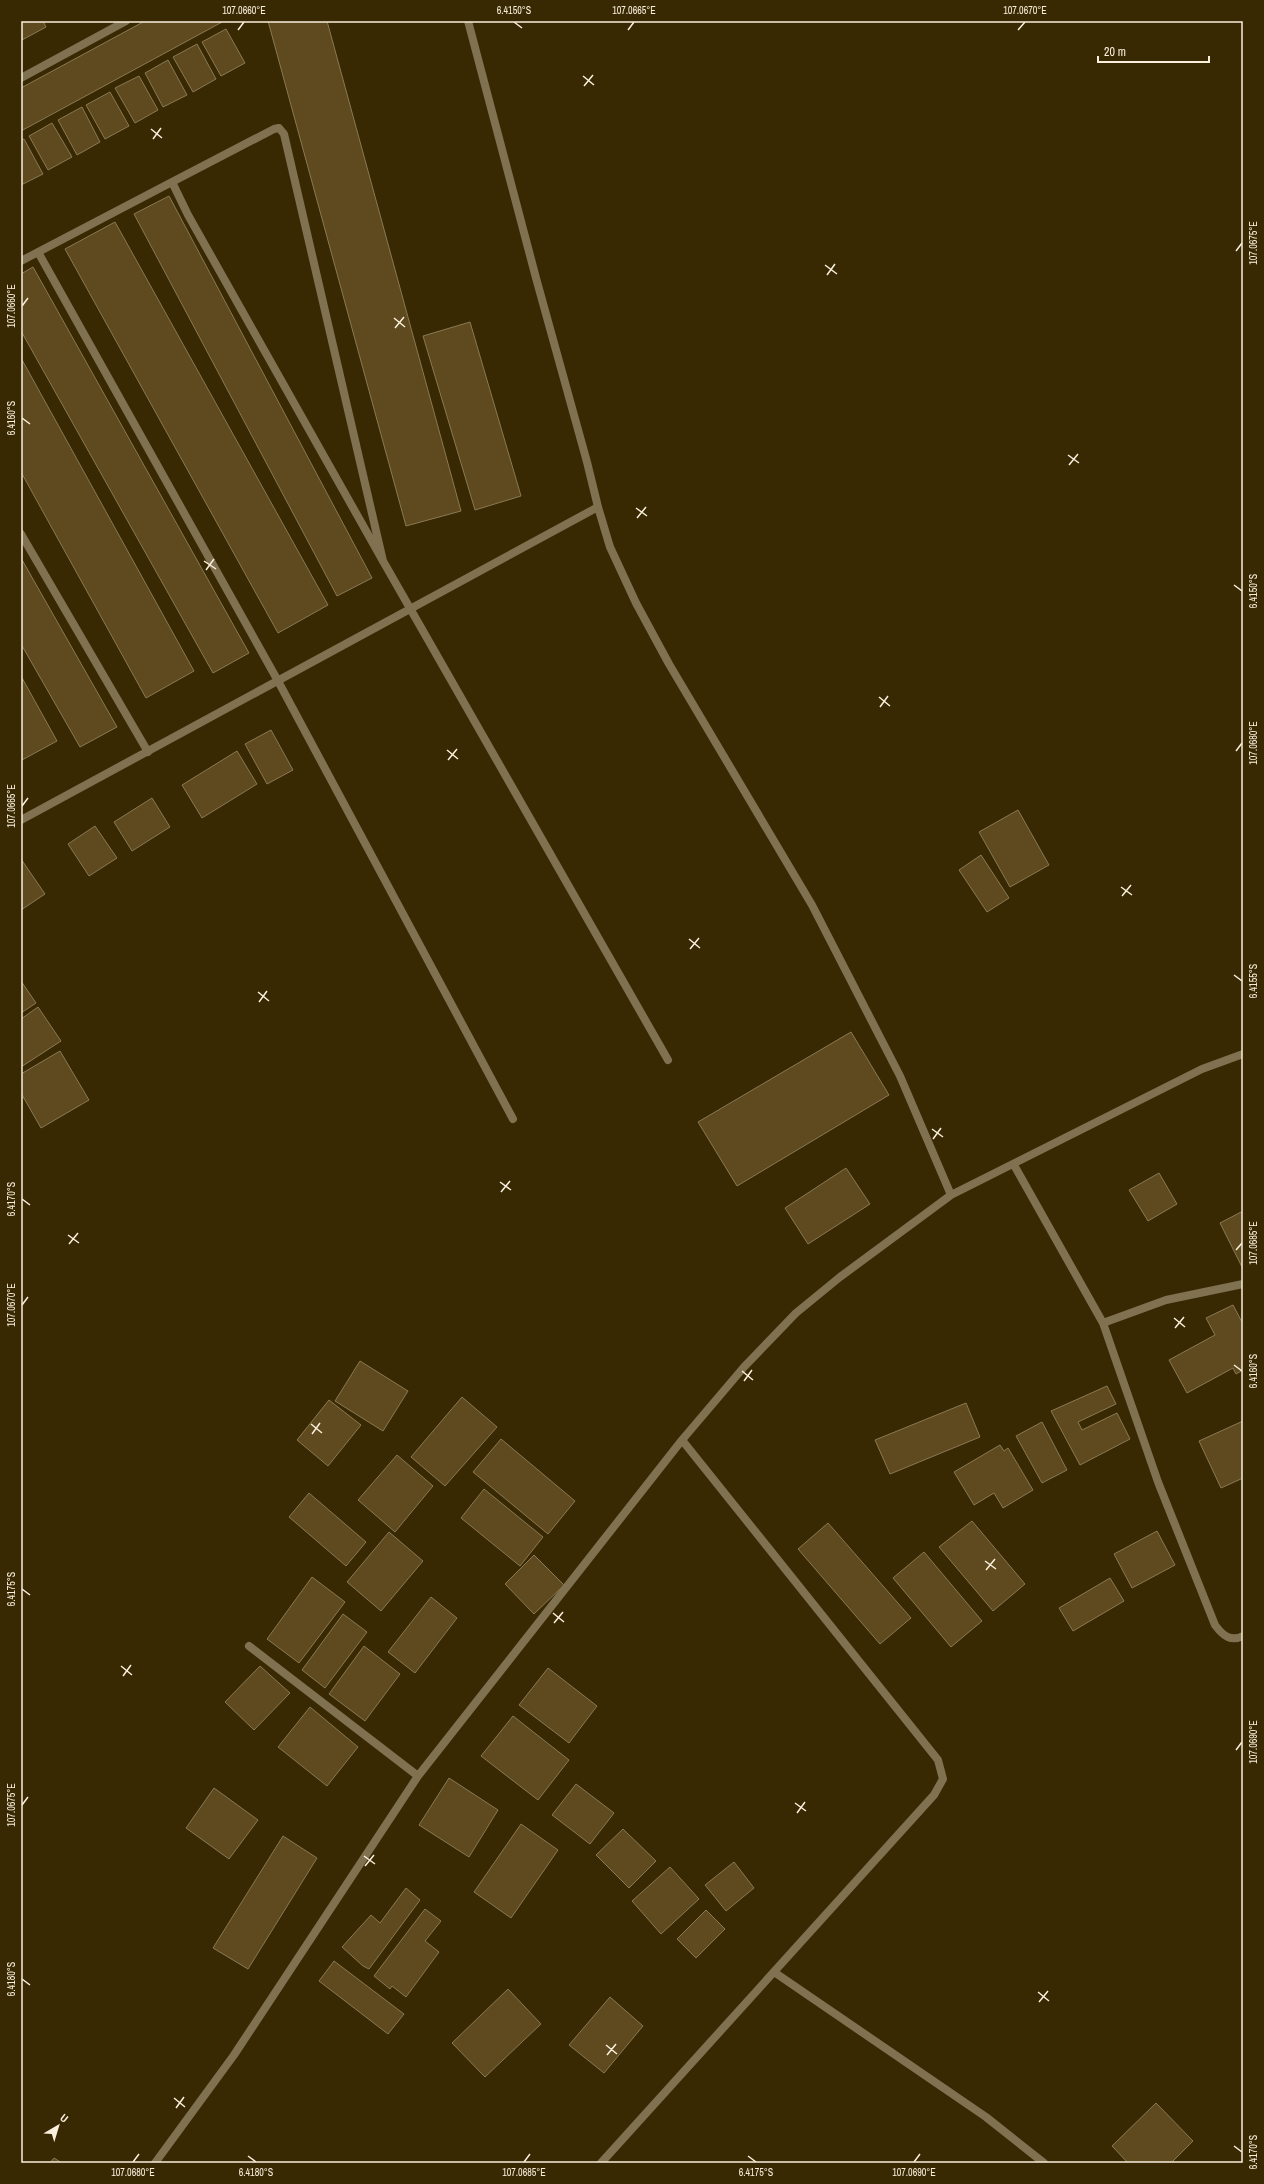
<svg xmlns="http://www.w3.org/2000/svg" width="1264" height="2184" viewBox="0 0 1264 2184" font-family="'Archivo Narrow',sans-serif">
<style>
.building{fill:#5e4a1e;stroke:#8a7954}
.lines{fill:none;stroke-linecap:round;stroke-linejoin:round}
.street{stroke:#807151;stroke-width:8}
.ticks{fill:none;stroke:#f9efdc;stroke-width:1.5}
.neatline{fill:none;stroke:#f9efdc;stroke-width:1.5}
.ticks-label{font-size:10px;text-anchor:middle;fill:#f9efdc}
</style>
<rect width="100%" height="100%" fill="#382903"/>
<!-- building -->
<path class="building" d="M21 21H43L46 27 22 40Z
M145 21H224L21 131V88Z
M268 21H327L461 511 406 526Z
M226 29 245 63 221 76 202 42Z
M197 44 216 79 193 92 173 57Z
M168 60 187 95 163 107 145 73Z
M139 76 158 110 135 123 115 88Z
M110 92 129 126 105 139 86 105Z
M82 107 100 142 77 155 58 120Z
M52 123 72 157 48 170 29 136Z
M24 139 43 174 21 185V140Z
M169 196 372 578 337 596 134 214Z
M115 222 328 605 278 633 65 249Z
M33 267 249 653 213 673 21 331V274Z
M470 322 521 496 475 510 423 336Z
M21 358 194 671 146 698 21 472Z
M21 558 117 727 80 747 21 644Z
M21 676 57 741 22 760 21 758Z
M271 730 293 770 267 784 245 744Z
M237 751 257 784 202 818 182 785Z
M152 798 170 827 132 851 114 822Z
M1018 810 1049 865 1010 887 979 832Z
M95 826 117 858 89 876 68 844Z
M981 855 1009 898 987 912 959 870Z
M21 859 45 894 21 910Z
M21 981 36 1003 21 1013Z
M38 1007 61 1041 21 1067V1019Z
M851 1032 889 1095 737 1186 698 1122Z
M60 1051 89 1100 41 1128 21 1093V1074Z
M846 1168 870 1204 808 1244 785 1208Z
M1159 1173 1177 1204 1148 1221 1129 1190Z
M1243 1211V1269L1220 1223Z
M1233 1305 1243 1324V1370L1236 1374 1233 1368 1187 1393 1169 1360 1215 1335 1206 1318Z
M360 1361 408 1391 383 1431 335 1401Z
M1107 1386 1116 1404 1078 1422 1082 1430 1117 1413 1130 1439 1080 1465 1051 1411Z
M462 1397 497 1427 445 1486 411 1457Z
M329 1400 361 1425 328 1466 297 1440Z
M966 1403 980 1437 890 1474 875 1440Z
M1243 1421V1478L1221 1488 1199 1441Z
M1042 1422 1067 1470 1042 1483 1016 1436Z
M501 1439 575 1501 548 1534 473 1472Z
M1000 1445 1004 1451 1008 1448 1033 1490 1003 1508 994 1493 974 1505 954 1472Z
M397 1455 433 1486 395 1532 358 1500Z
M484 1489 543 1537 520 1566 461 1518Z
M309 1493 366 1542 346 1566 289 1517Z
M972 1521 1025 1584 993 1611 939 1547Z
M828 1523 911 1618 880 1644 798 1549Z
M1157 1531 1175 1565 1132 1588 1114 1554Z
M389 1532 423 1561 381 1611 347 1582Z
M924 1552 982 1621 951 1647 893 1578Z
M534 1555 564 1585 534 1614 505 1584Z
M312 1577 345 1602 299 1663 267 1639Z
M1110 1578 1124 1601 1073 1631 1059 1608Z
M431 1597 457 1618 415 1673 388 1652Z
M343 1614 367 1632 325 1688 302 1670Z
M364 1646 400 1674 365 1721 329 1694Z
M260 1666 290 1693 254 1730 225 1702Z
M548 1668 597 1706 569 1743 519 1705Z
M310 1707 358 1747 327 1786 278 1747Z
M513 1716 569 1760 538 1800 481 1756Z
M449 1778 498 1810 469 1857 419 1825Z
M576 1784 614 1813 590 1844 552 1815Z
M214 1788 258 1820 229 1859 186 1828Z
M521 1824 558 1850 511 1918 474 1892Z
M623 1829 656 1861 629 1888 596 1855Z
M283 1836 317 1858 248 1969 213 1948Z
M734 1862 754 1888 726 1911 705 1885Z
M670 1867 699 1899 661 1934 632 1901Z
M406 1888 420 1900 369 1969 363 1966 342 1947 371 1915 380 1923Z
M425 1909 441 1921 425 1941 439 1952 406 1997 392 1986 390 1989 374 1976Z
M706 1910 725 1929 696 1958 677 1939Z
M334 1961 404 2014 388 2034 319 1981Z
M508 1989 541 2024 485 2077 452 2043Z
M610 1997 643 2026 604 2073 569 2045Z
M1156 2103 1193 2141 1171 2163H1128L1112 2146Z
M54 2158 62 2163H50Z"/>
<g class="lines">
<!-- street -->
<path class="street" d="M468 21 536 278 587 462 598 507 610 547 636 603 669 664 812 905 900 1076 951 1195
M21 78 126 21
M38 252 278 681 513 1119
M21 261 172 182
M21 534 148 752
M383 561 284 134 279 128 274 129 172 182 188 215 383 561 668 1060
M21 820 598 507
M1014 1165 1103 1323 1158 1482 1215 1625C1223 1636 1231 1642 1243 1636
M1103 1323 1166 1300 1243 1284
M249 1646 418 1776
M774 1972 986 2117 1044 2163
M155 2163 234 2055 418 1776 682 1440 744 1367 796 1313 840 1277 951 1195 1202 1069 1243 1054
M601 2163 934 1795 943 1779 938 1760 682 1440"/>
</g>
<!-- ticks -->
<path class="ticks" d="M514 22 522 28M238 30 244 22M628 30 634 22M1018 30 1025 22M583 76 594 85M584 86 593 75M151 129 162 138M153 139 161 128M1236 251 1242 243M825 265 837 274M827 275 835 264M22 306 28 298M394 318 405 327M395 328 404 317M22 418 30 424M1068 455 1079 463M1069 465 1078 454M636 508 647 516M637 518 646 507M204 561 216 569M206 570 214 559M1234 585 1242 591M879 697 890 706M880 707 888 696M447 750 458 759M1236 751 1242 743M448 760 457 749M22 806 28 798M1121 887 1132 895M1122 896 1131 885M689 939 700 948M690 949 699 938M1234 975 1242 981M258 992 269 1001M259 1002 267 991M932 1129 943 1137M933 1139 941 1128M500 1182 511 1190M501 1192 510 1181M22 1199 30 1205M68 1235 79 1243M69 1244 78 1233M1236 1250 1242 1243M22 1305 28 1297M1174 1318 1185 1327M1175 1328 1184 1317M1234 1365 1242 1371M742 1371 753 1380M744 1381 752 1370M311 1424 322 1433M312 1434 320 1423M985 1561 996 1569M986 1570 995 1559M22 1589 30 1595M553 1613 564 1622M554 1623 563 1612M121 1666 132 1675M123 1676 131 1665M1236 1750 1242 1742M795 1803 806 1811M22 1805 28 1797M797 1813 805 1802M364 1856 375 1864M365 1866 374 1855M22 1979 30 1985M1038 1992 1049 2001M1039 2002 1048 1991M606 2045 617 2054M607 2055 616 2044M174 2098 185 2107M176 2108 184 2097M1234 2146 1242 2152M248 2156 256 2162M748 2156 756 2162M133 2162 139 2154M524 2162 530 2154M914 2162 920 2154"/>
<!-- border -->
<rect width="1264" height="2184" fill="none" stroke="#382903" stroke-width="44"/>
<!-- north arrow -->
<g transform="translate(58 2126) rotate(38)" stroke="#382903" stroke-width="3" paint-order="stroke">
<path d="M0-3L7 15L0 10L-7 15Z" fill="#f9efdc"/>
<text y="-6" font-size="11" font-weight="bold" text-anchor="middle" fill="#f9efdc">U</text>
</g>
<!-- scale -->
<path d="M1098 56v6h111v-6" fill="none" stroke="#f9efdc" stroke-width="2"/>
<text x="1104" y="56" font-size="12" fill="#f9efdc" stroke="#382903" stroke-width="3" paint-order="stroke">20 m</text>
<rect x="22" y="22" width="1220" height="2140" class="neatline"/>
<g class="ticks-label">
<text x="244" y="14">107.0660°E</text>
<text x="514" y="14">6.4150°S</text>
<text x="634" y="14">107.0665°E</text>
<text x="1025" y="14">107.0670°E</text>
<text transform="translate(1253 243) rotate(-90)" y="4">107.0675°E</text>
<text transform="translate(11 306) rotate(-90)" y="4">107.0660°E</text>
<text transform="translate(11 418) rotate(-90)" y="4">6.4160°S</text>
<text transform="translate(1253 591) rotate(-90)" y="4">6.4150°S</text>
<text transform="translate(1253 743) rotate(-90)" y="4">107.0680°E</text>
<text transform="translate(11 806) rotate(-90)" y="4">107.0665°E</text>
<text transform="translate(1253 981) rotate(-90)" y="4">6.4155°S</text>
<text transform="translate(11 1199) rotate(-90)" y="4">6.4170°S</text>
<text transform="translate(1253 1243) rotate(-90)" y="4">107.0685°E</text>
<text transform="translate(11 1305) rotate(-90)" y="4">107.0670°E</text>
<text transform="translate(1253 1371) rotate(-90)" y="4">6.4160°S</text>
<text transform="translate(11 1589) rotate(-90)" y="4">6.4175°S</text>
<text transform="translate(1253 1742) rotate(-90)" y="4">107.0690°E</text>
<text transform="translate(11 1805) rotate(-90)" y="4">107.0675°E</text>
<text transform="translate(11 1979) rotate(-90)" y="4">6.4180°S</text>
<text transform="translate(1253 2152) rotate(-90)" y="4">6.4170°S</text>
<text x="133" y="2176">107.0680°E</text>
<text x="256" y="2176">6.4180°S</text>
<text x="524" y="2176">107.0685°E</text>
<text x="756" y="2176">6.4175°S</text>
<text x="914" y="2176">107.0690°E</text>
</g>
</svg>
